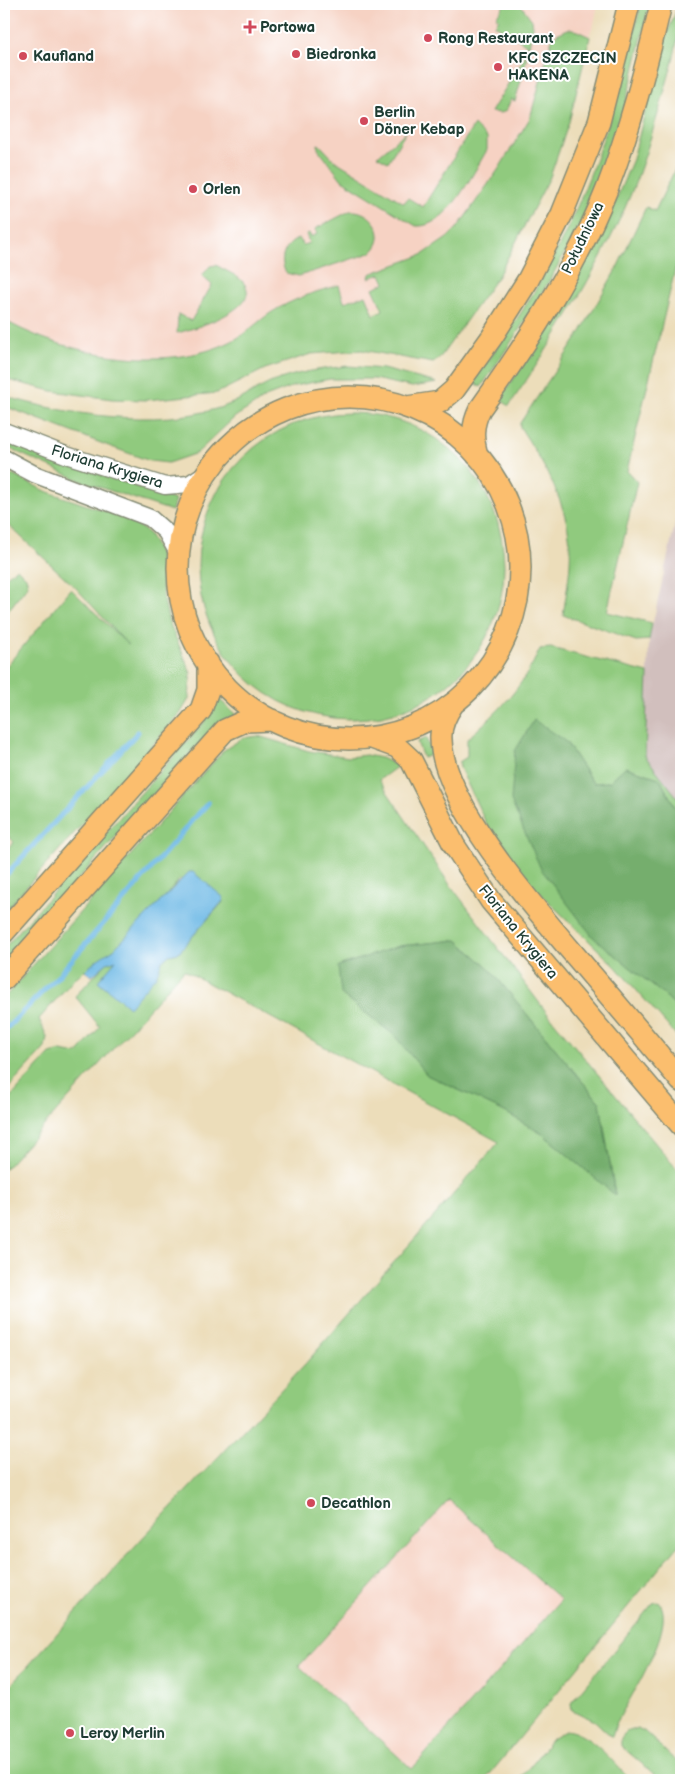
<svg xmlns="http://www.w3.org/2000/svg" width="685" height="1784" viewBox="0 0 685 1784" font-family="'Balsamiq Sans',sans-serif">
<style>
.built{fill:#f6d2c3}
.industrial{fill:#d1bfbd}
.green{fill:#90ca7e;stroke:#588459;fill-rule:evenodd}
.forest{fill:#74ae6d;stroke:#4a7650}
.water{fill:#6cb8e5;stroke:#467a8c}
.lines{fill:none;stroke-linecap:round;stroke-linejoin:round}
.stream{stroke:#6cb8e5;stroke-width:5}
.minor-casing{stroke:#868d77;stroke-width:19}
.major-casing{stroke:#868d77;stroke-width:24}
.minor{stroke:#fff;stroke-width:16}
.major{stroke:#fbbe6e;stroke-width:21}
.poi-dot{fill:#d1495b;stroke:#fff;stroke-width:2}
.labels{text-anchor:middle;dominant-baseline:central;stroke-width:4;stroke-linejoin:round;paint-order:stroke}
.poi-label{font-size:15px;font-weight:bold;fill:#1f3d34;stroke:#fff;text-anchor:start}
.street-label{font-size:15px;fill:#1f3d34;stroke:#fff}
</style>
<rect width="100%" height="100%" fill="#fff"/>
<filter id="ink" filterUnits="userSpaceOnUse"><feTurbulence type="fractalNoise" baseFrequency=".02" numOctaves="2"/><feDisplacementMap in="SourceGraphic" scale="10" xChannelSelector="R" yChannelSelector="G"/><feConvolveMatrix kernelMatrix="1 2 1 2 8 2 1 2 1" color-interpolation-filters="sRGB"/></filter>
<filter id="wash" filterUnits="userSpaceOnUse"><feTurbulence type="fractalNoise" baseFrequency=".0096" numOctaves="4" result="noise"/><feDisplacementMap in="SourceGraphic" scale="20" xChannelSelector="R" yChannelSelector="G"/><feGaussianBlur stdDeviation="1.12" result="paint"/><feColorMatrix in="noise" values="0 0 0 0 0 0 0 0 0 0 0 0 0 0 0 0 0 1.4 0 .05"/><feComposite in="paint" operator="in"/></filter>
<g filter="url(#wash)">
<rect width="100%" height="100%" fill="#ecddba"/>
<!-- built -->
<path class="built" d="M4 4H598L594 24 521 190 437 270 377 307 250 353 158 364 4 338Z
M306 1363 570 1604 414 1780H4V1693L136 1545Z"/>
<!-- industrial -->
<path class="industrial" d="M681 497V802L645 756 649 640Z"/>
<!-- green -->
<path class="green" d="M505 4H520L532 20 533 27 523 74 515 101 511 99 506 111 501 113 491 112 525 56 527 45 495 25 499 19 496 17Z
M641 4H649C635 71 619 138 591 200 561 267 522 327 481 387L473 382C498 346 525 310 546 271 593 184 618 99 641 4Z
M679 4H681C681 37 671 68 662 100 651 137 640 175 624 210 592 280 552 343 509 406L500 399 562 307 606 224 633 159 661 49Z
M568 29H573L590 37 569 122 550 177 498 276 439 359 433 363 362 350 311 354 265 369 217 393 147 400 112 399 52 391 4 379V320C65 355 166 374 232 341 246 334 258 321 272 312 293 299 315 292 339 285L344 302 366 295 374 315 383 310 373 288 385 283 381 274 369 278 370 274 422 255 447 238 458 227 498 170 530 118 552 39 557 34Z
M474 125 487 138V150C473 173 447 229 416 226L342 180 318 149V144L320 145 334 160 404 203 408 198 423 207Z
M406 132 388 162 377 156 379 155Z
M681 157V245L627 471 637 482 607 612 652 623 649 640 636 641 563 615C567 589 573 560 569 535 563 495 541 460 520 427V423L579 335 617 268 646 207 655 211Z
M350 211C372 209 391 237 370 253L299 276 286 273C278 258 285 245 299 238L303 245 309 243 306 234 309 233 311 237 317 234 315 229Z
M216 265C224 270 234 274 240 279 271 306 193 329 177 333L178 314 191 321 212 285 202 276 210 266Z
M348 366 383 369 437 383 412 387 374 379H330L294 386 268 396 235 417 197 453 168 463 150 461 106 445 4 406V396C67 415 155 428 219 408 237 403 253 391 270 383 296 372 321 369 348 366Z
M198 566a153 153 0 1 1 306 0a153 153 0 1 1-306 0Z
M4 439 43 455 175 500 172 511 81 481 4 446Z
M4 471 48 492 131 520 149 534 160 555 163 596 169 622 191 673 189 699 180 714 4 912V853L14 842 4 832V669L71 589 128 645 76 588 4 521Z
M17 568 26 577 28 585 4 616V578Z
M551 648 648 673 645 756 681 802V817L659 778 626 767 609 782 593 783 566 742 670 1000 681 1016V1041L616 967 522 876 486 823 460 768 459 762 467 757V739C501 709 521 690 540 649Z
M220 700 236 715 213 729 189 754 4 963V948L205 721 216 701Z
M258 736 309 751 349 757 366 755 381 758 398 766 379 780 448 882 547 1013 681 1174V1542L485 1780H4V1693L136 1545 306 1363 499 1142 184 970 4 1170V1105L50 1054 61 1051 77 1054 100 1027 75 996 107 963 118 960 98 981 129 1006 162 961 169 955 178 953 223 902V897L180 879 145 920 114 949 75 978 39 1019 47 1037 45 1048 4 1093V998L224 750 243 738ZM457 940 488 967 600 1103 615 1194 544 1135 505 1112 427 1075 394 1034 341 994 399 946ZM449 1500 561 1600 412 1769 299 1666Z
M426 738 432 754 423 758 417 742Z
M659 1602C678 1626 628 1700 616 1724L612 1737 595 1721 572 1710 571 1703 653 1603Z
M637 1728 644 1731 681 1766V1780H661L621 1746V1738L626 1732Z
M566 1730C592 1734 613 1763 631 1780H519L552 1739Z"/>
<!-- forest -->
<path class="forest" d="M534 720 566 742 593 783 609 782 625 767 659 778 681 817V1016L670 1000 593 937 541 869 511 801 515 751Z
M457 940 488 967 600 1103 615 1195 544 1135 505 1112 427 1075 394 1035 341 994 338 966 399 946Z"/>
<!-- water -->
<path class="water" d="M189 872H193L223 897V901L178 953 169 955 162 961 156 976 129 1007 98 981 116 960 107 963 92 976 85 971 98 959 114 949Z"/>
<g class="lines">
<!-- stream -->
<path class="stream" d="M4 877 138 732
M4 1031 57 977 208 803"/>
</g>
</g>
<g filter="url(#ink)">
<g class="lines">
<!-- minor casing -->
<g class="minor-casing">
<path id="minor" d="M4 431 66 455 165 486 189 484 209 471
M4 458 34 474 150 518 166 532 179 555"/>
</g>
<!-- major casing -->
<g class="major-casing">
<path id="major" d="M178 568a171 171 0 1 1 342 0a171 171 0 1 1-342 0Z
M407 407 440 402 454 390 492 337 528 280 562 214 599 122 629 4
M477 455C472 438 472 425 480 409 529 340 576 268 607 189 630 129 646 67 661 4
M453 704C446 714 440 726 441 739 442 807 547 922 590 973 621 1009 651 1045 681 1081
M372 738 397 747 411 760 454 845 491 901 681 1125
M4 932 201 710 208 690V663
M4 979 225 730 245 721 272 720"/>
</g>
<!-- minor -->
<use href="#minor" class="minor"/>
<!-- major -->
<use href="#major" class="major"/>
</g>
</g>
<!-- markers -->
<g class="poi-dot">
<path d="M247.5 19.5h5v5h5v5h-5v5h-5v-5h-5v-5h5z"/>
<circle cx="428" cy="38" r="5"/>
<circle cx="296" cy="54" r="5"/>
<circle cx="23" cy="56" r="5"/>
<circle cx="498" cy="67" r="5"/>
<circle cx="364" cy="121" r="5"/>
<circle cx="193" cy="189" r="5"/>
<circle cx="311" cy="1503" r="5"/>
<circle cx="70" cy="1733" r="5"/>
</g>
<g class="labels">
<!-- poi labels -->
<g class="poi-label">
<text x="260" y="27">Portowa</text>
<text x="438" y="38">Rong Restaurant</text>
<text x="306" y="54">Biedronka</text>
<text x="33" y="56">Kaufland</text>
<text x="508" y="58">KFC SZCZECIN<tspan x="508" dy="17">HAKENA</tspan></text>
<text x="374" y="112">Berlin<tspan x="374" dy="17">Döner Kebap</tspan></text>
<text x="203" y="189">Orlen</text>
<text x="321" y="1503">Decathlon</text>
<text x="80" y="1733">Leroy Merlin</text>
</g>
<!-- street labels -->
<g class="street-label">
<text transform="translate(583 238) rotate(-64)">Południowa</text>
<text transform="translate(107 467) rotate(17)">Floriana Krygiera</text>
<text transform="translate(518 932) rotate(51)">Floriana Krygiera</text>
</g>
</g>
<!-- margin -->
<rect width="685" height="1784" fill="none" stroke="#fff" stroke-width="20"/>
</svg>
